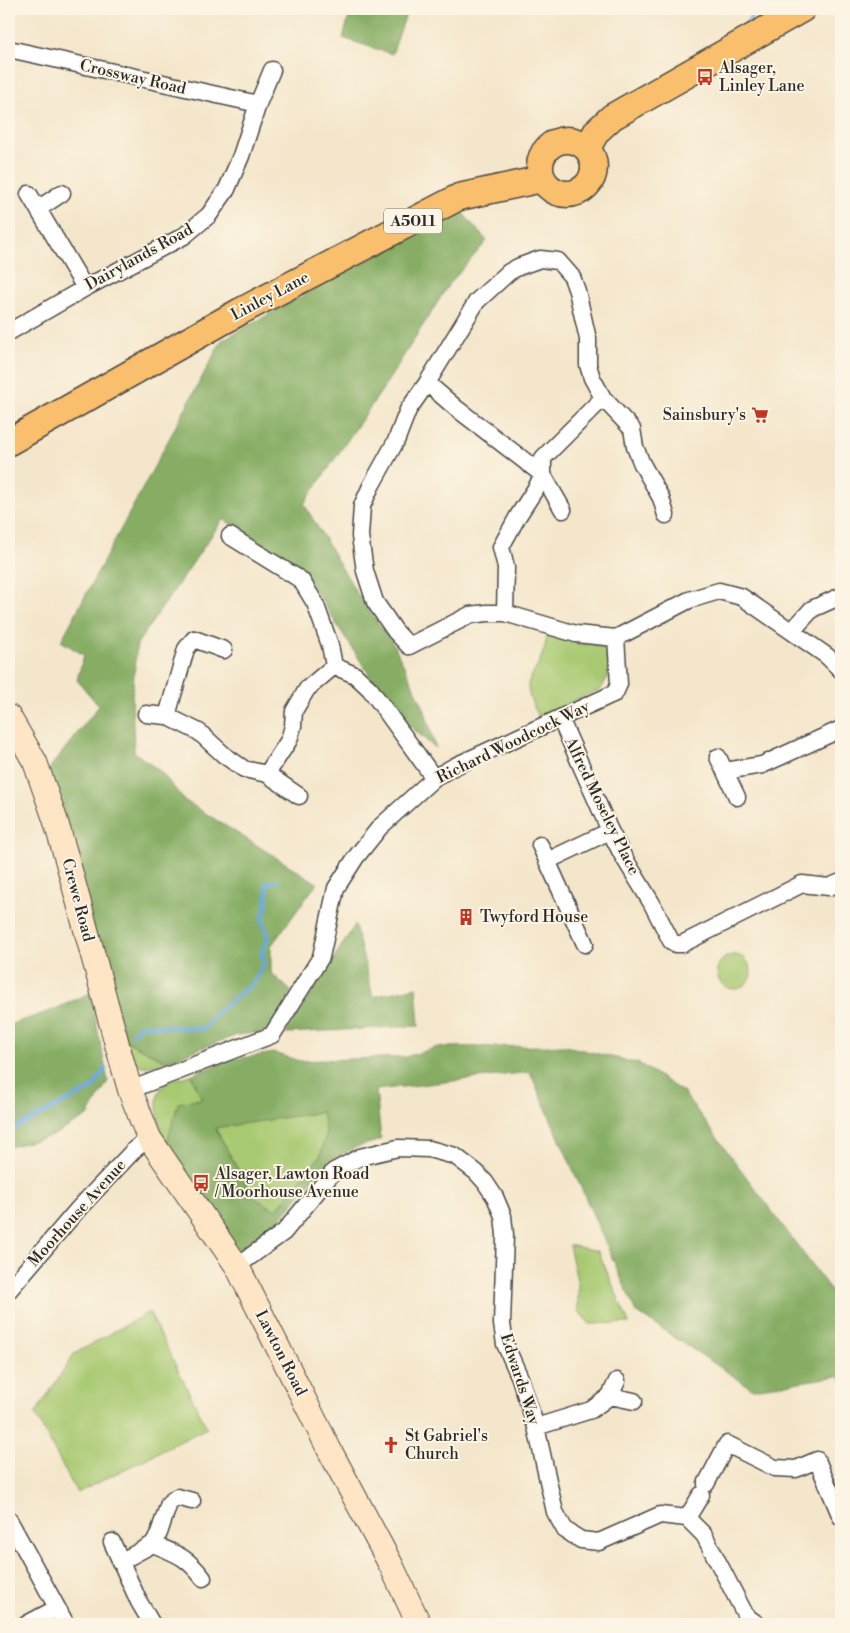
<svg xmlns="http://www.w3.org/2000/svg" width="850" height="1633" viewBox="0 0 850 1633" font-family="'Libre Bodoni',serif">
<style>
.green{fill:#a8c971;stroke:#6a7a4e}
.forest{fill:#86ad63;stroke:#586c47;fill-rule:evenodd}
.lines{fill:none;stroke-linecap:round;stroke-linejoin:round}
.stream{stroke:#69a7db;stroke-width:4.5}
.minor-casing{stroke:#494743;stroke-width:19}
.secondary-casing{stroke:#494743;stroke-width:26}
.primary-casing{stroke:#494743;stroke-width:29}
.minor{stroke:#fff;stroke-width:16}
.secondary{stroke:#fde5c5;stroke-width:24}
.primary{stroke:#f9bf6d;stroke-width:26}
.labels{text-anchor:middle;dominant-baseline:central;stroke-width:4;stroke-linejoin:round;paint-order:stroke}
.shield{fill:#fcf5e5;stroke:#6a6863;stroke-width:1}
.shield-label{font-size:15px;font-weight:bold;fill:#2b2b2b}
.poi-label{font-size:16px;fill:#2b2b2b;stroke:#fcf5e5;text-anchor:start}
.street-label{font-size:16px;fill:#2b2b2b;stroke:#fcf5e5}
</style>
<rect width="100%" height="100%" fill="#fcf5e5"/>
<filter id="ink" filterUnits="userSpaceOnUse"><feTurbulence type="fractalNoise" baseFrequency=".02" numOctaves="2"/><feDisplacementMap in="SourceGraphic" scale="10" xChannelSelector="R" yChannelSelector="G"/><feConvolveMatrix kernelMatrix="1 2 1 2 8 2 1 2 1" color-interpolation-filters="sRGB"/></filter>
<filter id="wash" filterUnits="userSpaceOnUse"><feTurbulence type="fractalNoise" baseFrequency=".0096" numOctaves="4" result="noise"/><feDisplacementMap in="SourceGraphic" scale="20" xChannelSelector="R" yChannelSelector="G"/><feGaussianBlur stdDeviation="1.12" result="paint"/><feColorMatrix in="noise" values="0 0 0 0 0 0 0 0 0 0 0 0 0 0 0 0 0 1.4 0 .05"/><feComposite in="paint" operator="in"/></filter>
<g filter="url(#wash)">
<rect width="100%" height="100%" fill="#f4e6cb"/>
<!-- green -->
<path class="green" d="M547 635 573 643 598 645 605 649 609 655V669L607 678 601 689 538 716C534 707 528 696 528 686 528 679 535 672 538 665 542 656 546 645 547 635Z
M717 972a17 17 0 1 1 34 0a17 17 0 1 1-34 0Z
M126 1041 166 1061C140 1071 135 1068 126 1041Z
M191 1075 202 1099 190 1100 166 1147C162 1130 149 1099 164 1085 170 1080 183 1078 191 1075Z
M323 1112 326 1136 320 1156 276 1210 253 1198 215 1127Z
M569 1245 598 1251 629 1323 590 1324 578 1311V1285Z
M149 1312 207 1428 77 1493 35 1414 74 1354Z"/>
<!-- forest -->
<path class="forest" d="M351 9H408L392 54 343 38Z
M460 210 487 241 449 284 384 387 304 504 358 595 394 645 424 708 436 749 393 711 299 566 223 519 137 644 132 696 134 752 161 772 184 800 317 883 271 946V973L291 991 273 1031 237 1035 166 1061 126 1041 48 770 99 706 77 680 84 655 61 641 222 340Z
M355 925 373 997 416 987 419 1026 286 1033Z
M90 993 108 1081 97 1100 88 1116 52 1136 9 1147V1055L14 1051 9 1040V1025L53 1010Z
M566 1046 640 1064 683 1092 841 1304V1380L839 1376 753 1389 636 1312 530 1072 376 1090 381 1140 356 1147 327 1162 276 1224 238 1250 166 1147 178 1103 202 1099 191 1075 228 1060 275 1053 299 1061 406 1057 438 1047ZM322 1112 326 1136 320 1156 276 1210 253 1197 215 1128Z"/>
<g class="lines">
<!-- stream -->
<path class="stream" d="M745 30 754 9
M132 1034 141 1025 204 1029 214 1015 254 982 264 964 262 952 268 936 262 918 267 903V883L278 881
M9 1131 93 1088 105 1069"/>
</g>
</g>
<g filter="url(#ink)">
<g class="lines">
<!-- minor casing -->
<g class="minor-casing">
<path id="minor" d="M9 49 258 104
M29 194 85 288
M38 209 62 193
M9 332 85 288 184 236 209 215 227 189 241 156 258 104 272 70
M427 383 408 410 396 441 371 486 362 506 360 536 365 571 375 602 395 631 409 646 470 615 487 613H505L576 634 616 638
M563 510 543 475 456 408 427 383 477 301 509 272 518 267 540 259 558 261 572 277 577 291 588 339V365L592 378 603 398 632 429 635 447 642 464 661 498 666 515
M230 536 301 580 315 603 330 645 334 666
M505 613 506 567 501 547 518 516 536 488 543 475V458L603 398
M792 631 812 609 841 596
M146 714 167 716 199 732 224 755 244 769 267 774 289 740 293 726 294 711 307 689 334 666 355 675 370 689 434 778
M167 716 186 649 194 639 224 650
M560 718 610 831 623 856 651 902 671 941 676 944H682L802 884 829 887 841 882
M718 757 737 797
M725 771 762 765 841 729
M267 774 299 796
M540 845 585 944
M547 861 610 831
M130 1090 272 1035 321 957 336 888 356 857 380 827 434 778 455 766 615 693 619 684 616 638 689 600 719 591 742 597 827 656 841 670
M237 1266 284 1232 334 1171 360 1157 398 1148 429 1149 455 1156 476 1172 485 1182 495 1197 503 1216 505 1235 502 1324 505 1344 520 1378 536 1427 555 1512 565 1530 581 1540 599 1542 660 1515 687 1518 704 1535 746 1616 757 1624
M9 1290 79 1208 135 1149 149 1138
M610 1396 634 1401
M536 1427 591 1410 610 1396 617 1381
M706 1484 727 1444 775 1468 796 1469 817 1460 841 1517
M687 1518 701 1495
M9 1520 66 1624
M112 1542 139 1602 152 1624
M153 1544C177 1554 187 1557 203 1578
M120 1562 153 1544 159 1533 169 1503 177 1497 192 1501
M27 1624 57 1608"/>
</g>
<!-- secondary casing -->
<g class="secondary-casing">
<path id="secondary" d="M9 717 35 762 55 819 68 863 118 1048 130 1090 149 1138 237 1266 331 1453 391 1565 419 1624"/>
</g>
<!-- primary casing -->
<g class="primary-casing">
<path id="primary" d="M540 167a27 27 0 1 1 54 0a27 27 0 1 1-54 0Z
M587 148 597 131 612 117 802 9
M9 442 241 311 459 197 542 179"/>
</g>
<!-- minor -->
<use href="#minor" class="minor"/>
<!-- secondary -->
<use href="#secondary" class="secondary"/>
<!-- primary -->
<use href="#primary" class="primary"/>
</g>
</g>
<!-- icons -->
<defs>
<g id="bus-bare" transform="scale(1.35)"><path d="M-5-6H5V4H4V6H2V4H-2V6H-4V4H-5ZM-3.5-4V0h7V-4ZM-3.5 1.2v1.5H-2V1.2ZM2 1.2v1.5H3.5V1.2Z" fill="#c8321e" stroke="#fcf5e5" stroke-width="2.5" paint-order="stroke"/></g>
<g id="supermarket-bare" transform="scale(1.35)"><path d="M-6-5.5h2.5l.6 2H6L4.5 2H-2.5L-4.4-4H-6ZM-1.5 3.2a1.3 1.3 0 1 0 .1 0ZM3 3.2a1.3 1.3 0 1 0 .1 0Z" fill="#c8321e" stroke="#fcf5e5" stroke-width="2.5" paint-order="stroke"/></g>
<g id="building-bare" transform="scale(1.35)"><path d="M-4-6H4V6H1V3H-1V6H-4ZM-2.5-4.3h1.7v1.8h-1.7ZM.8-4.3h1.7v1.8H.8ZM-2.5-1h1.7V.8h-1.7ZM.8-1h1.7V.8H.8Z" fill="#c8321e" stroke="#fcf5e5" stroke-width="2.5" paint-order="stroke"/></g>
<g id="church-bare" transform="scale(1.35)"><path d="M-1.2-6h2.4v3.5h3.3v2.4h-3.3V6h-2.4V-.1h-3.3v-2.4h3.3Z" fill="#c8321e" stroke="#fcf5e5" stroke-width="2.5" paint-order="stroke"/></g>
</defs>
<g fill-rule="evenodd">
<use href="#bus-bare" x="705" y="77"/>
<use href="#supermarket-bare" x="760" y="415"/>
<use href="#building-bare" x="466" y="917"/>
<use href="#bus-bare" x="201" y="1183"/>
<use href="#church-bare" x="391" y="1445"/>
</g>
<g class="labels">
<!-- shield labels -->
<rect class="shield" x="384" y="208.5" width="58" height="25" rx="4"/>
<g class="shield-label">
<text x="413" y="221">A5011</text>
</g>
<!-- poi labels -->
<g class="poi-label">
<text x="719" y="68">Alsager,<tspan x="719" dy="18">Linley Lane</tspan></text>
<text x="746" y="415" text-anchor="end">Sainsbury's</text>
<text x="480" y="917">Twyford House</text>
<text x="215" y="1174">Alsager, Lawton Road<tspan x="215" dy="18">/ Moorhouse Avenue</tspan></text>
<text x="405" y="1436">St Gabriel's<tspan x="405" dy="18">Church</tspan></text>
</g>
<!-- street labels -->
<g class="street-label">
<text transform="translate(133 77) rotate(13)">Crossway Road</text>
<text transform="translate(139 257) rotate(-29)">Dairylands Road</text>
<text transform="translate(270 296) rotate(-28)">Linley Lane</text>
<text transform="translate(513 742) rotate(-26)">Richard Woodcock Way</text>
<text transform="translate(602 806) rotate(64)">Alfred Moseley Place</text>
<text transform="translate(78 900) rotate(75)">Crewe Road</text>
<text transform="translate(77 1213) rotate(-48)">Moorhouse Avenue</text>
<text transform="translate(281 1353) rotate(63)">Lawton Road</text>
<text transform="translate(520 1379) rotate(72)">Edwards Way</text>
</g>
</g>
<!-- margin -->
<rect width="850" height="1633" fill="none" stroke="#fcf5e5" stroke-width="30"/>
</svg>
